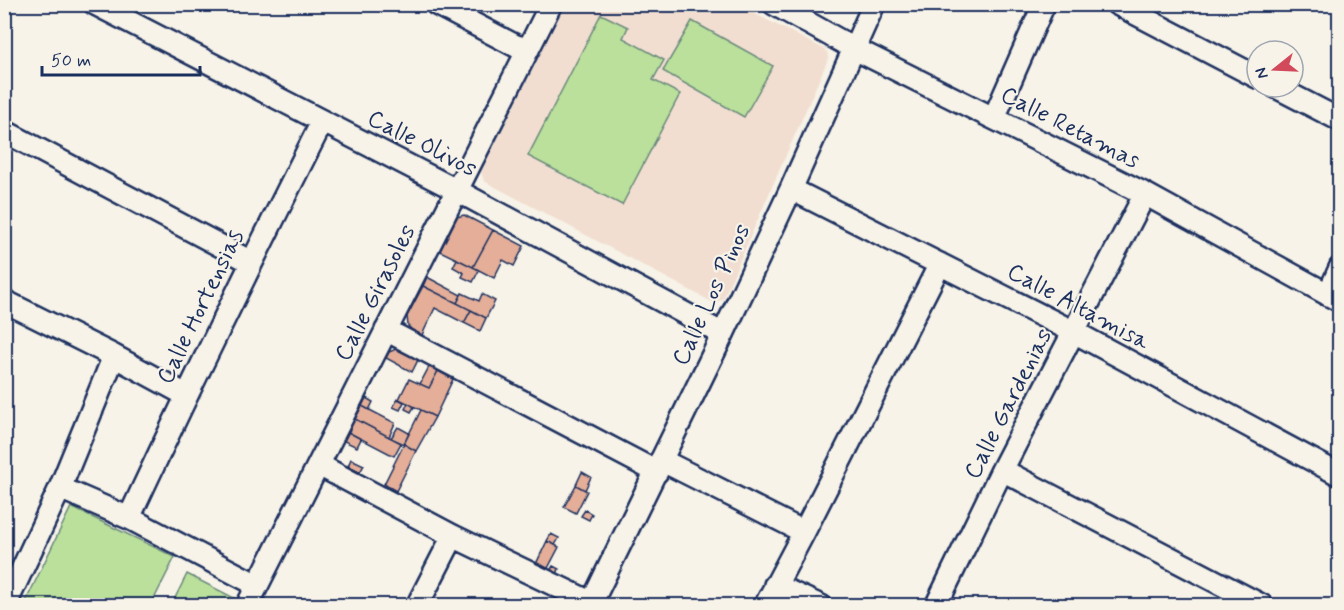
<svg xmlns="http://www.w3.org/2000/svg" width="1344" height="610" viewBox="0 0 1344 610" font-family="Mynerve,sans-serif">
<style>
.built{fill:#f1ded0}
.green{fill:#bae09b;stroke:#6a887c;stroke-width:1.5}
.building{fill:#e4ae98;stroke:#1b2f5e;stroke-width:1.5}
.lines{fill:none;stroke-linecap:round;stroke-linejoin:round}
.minor-casing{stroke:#1b2f5e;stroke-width:26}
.minor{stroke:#f7f3e8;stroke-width:21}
.labels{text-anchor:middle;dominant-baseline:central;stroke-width:4.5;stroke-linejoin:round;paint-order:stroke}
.street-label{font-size:24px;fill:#1b2f5e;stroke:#f7f3e8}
</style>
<rect width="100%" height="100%" fill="#f7f3e8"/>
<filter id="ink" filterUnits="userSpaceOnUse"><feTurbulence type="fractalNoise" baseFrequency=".0167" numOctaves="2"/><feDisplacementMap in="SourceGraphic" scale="12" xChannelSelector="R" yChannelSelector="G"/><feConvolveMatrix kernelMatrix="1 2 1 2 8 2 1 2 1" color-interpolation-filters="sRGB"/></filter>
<g filter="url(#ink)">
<!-- built -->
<path class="built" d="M565 5H738L826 50 829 57 723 299 714 303 484 181 481 172Z"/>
<!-- green -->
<path class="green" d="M601 14 628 27 623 38 664 60 653 80 680 94 622 205 528 156Z
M692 21 773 66 744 117 663 71Z
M71 507 175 557 151 605H24Z
M187 574 242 602 240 606H171Z"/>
<!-- building -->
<path class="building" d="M464 215 493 230 473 267 440 251 457 217Z
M493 230 524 246 514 266 503 260 494 278 473 267Z
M457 259 479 270 473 282 462 277 464 273 453 267Z
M427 277 461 295 457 303 423 286Z
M423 286 471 310 464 323 435 308 422 335 412 330 408 326 407 316Z
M462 293 479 301 482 294 495 301 486 318 457 303Z
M471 310 486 318 480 331 464 323Z
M396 349 418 360 412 372 386 358 389 352Z
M429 367 438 371 429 388 420 384Z
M438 371 453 379 435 417 399 399 409 379 429 388Z
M366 398 373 402 369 410 362 406Z
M398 399 404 402 400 410 393 407Z
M408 403 414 407 411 412 405 409Z
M362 406 395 423 389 437 355 419Z
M421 410 435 417 416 451 404 444Z
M355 419 401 443 394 456 348 432Z
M398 427 409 433 404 444 391 438Z
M348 432 361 439 357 447 344 441Z
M404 444 416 451 396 491 384 484Z
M351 459 364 465 360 472 348 466Z
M582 472 591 477 585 490 576 485Z
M576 485 587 491 576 513 564 507Z
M585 510 592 514 589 520 581 516Z
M551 534 559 538 555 545 547 541Z
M547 541 559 547 547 570 536 564Z
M553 566 559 569 557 574 550 571Z"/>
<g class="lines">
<!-- minor casing -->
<g class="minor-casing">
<path id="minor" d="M95 4 456 190 723 334
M436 4 516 46 527 49
M774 4 855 49 1145 194 1340 301
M1117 4 1257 77
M1276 87 1340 120
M994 118 1044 4
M4 131 251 262
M791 189 1074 332 1340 475
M1328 295 1340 268
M4 301 114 356 186 395
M386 330 657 472
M661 460 804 532
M319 465 453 536 592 603
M1002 470 1263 606
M60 488 129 518 257 585
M129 518C191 384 256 253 322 122
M775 585 821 606
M5 606 60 488 114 356
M247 606 551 4
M417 606 453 536
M590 606 723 334 791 189 874 4
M765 606 804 532 940 264
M936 606 1002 470 1145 194"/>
</g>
<!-- minor -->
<use href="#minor" class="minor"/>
</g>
</g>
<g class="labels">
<!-- street labels -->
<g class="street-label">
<text transform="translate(1070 128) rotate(27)">Calle Retamas</text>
<text transform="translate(422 144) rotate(27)">Calle Olivos</text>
<text transform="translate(376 293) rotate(-63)">Calle Girasoles</text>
<text transform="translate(712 295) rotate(-65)">Calle Los Pinos</text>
<text transform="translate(201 307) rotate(-64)">Calle Hortensias</text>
<text transform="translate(1078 307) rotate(28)">Calle Altamisa</text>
<text transform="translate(1009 404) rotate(-63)">Calle Gardenias</text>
</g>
</g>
<!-- margin -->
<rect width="1344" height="610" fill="none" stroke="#f7f3e8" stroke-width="24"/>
<rect x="12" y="12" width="1320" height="586" fill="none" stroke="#1b2f5e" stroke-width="2" filter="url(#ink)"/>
<!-- north arrow -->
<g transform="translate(1275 69) rotate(252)"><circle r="28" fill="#f7f3e8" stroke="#9fa5b1" stroke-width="1.5"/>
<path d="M0-4.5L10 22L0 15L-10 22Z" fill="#d1495b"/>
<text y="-9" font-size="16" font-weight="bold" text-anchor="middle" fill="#1b2f5e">N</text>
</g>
<!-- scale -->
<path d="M42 66v9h158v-9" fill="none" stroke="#1b2f5e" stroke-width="3"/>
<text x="51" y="66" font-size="18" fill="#1b2f5e" stroke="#f7f3e8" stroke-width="4.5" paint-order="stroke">50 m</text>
</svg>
